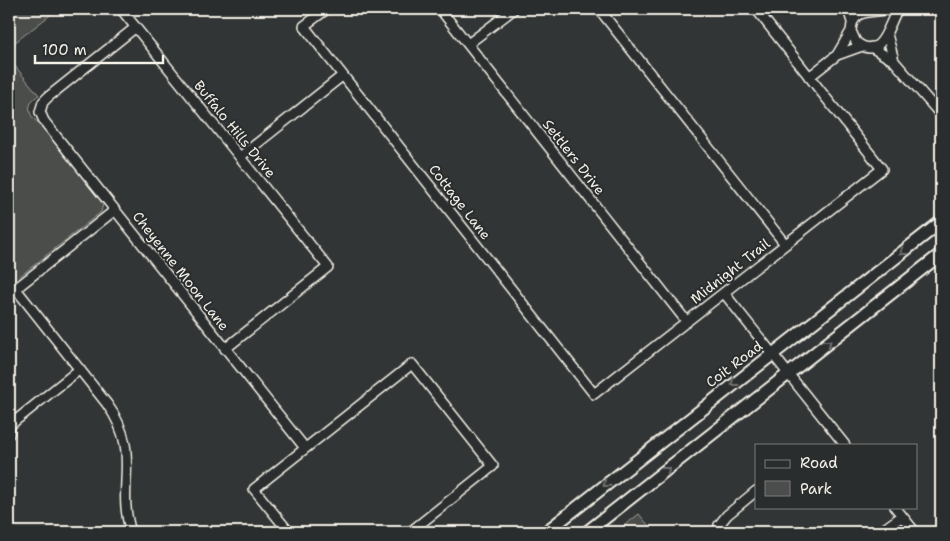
<svg xmlns="http://www.w3.org/2000/svg" width="950" height="541" viewBox="0 0 950 541" font-family="'Shantell Sans',sans-serif">
<style>
.green{fill:#4b4d4c;stroke:#a09f9a}
.lines{fill:none;stroke-linecap:round;stroke-linejoin:round}
.minor-casing{stroke:#f4f1e8;stroke-width:12}
.major-casing{stroke:#f4f1e8;stroke-width:15}
.minor{stroke:#2a2d2e;stroke-width:9}
.major{stroke:#2a2d2e;stroke-width:11}
.oneway{stroke:#71726f}
.labels{text-anchor:middle;dominant-baseline:central;stroke-width:4;stroke-linejoin:round;paint-order:stroke}
.street-label{font-size:14px;fill:#f4f1e8;stroke:#2a2d2e}
</style>
<rect width="100%" height="100%" fill="#323535"/>
<filter id="ink" filterUnits="userSpaceOnUse"><feTurbulence type="fractalNoise" baseFrequency=".02" numOctaves="2"/><feDisplacementMap in="SourceGraphic" scale="10" xChannelSelector="R" yChannelSelector="G"/><feConvolveMatrix kernelMatrix="1 2 1 2 8 2 1 2 1" color-interpolation-filters="sRGB"/></filter>
<g filter="url(#ink)">
<!-- green -->
<path class="green" d="M9 9H58L9 47Z
M9 59 39 95C26 102 27 116 39 123L103 204 101 212 9 285Z
M639 514 654 532H616Z"/>
<g class="lines">
<!-- minor casing -->
<g class="minor-casing">
<path id="minor" d="M121 9 328 267 225 349
M327 9 304 26 594 394 882 169 756 9
M440 9 687 322
M599 9 785 244
M848 9 852 22
M888 9C872 14 852 7 851 31L856 42C883 63 888 23 898 9
M136 27 48 97 43 102 40 112 44 121 305 448
M887 34 894 61
M468 44 514 9
M871 47 894 61 941 115
M837 55 851 31
M809 77 837 55 862 46
M240 157 342 76
M16 289 107 404C143 454 115 483 131 532
M724 293 845 445
M9 294 115 210
M9 434 10 425 80 369
M895 507 915 532
M289 532 254 489 412 364 493 466 410 532
M722 532 719 525 727 515 756 491
M880 532 902 516"/>
</g>
<!-- major casing -->
<g class="major-casing">
<path id="major" d="M546 532 941 222
M587 532 941 254"/>
</g>
<!-- minor -->
<use href="#minor" class="minor"/>
<!-- major -->
<use href="#major" class="major"/>
</g>
<!-- one-way arrows -->
<defs><path id="oneway-chevron" d="M-2-3.5L2.5 0L-2 3.5" fill="none" stroke-width="1.6" stroke-linecap="round" stroke-linejoin="round" transform="scale(1.25)"/></defs>
<g class="oneway">
<use href="#oneway-chevron" transform="translate(903 252) rotate(142)"/>
<use href="#oneway-chevron" transform="translate(828 343) rotate(-38)"/>
<use href="#oneway-chevron" transform="translate(734 383) rotate(143)"/>
<use href="#oneway-chevron" transform="translate(667 470) rotate(-38)"/>
<use href="#oneway-chevron" transform="translate(606 484) rotate(140)"/>
</g>
</g>
<g class="labels">
<!-- street labels -->
<g class="street-label">
<text transform="translate(235 129) rotate(51)">Buffalo Hills Drive</text>
<text transform="translate(574 157) rotate(52)">Settlers Drive</text>
<text transform="translate(460 202) rotate(52)">Cottage Lane</text>
<text transform="translate(181 271) rotate(52)">Cheyenne Moon Lane</text>
<text transform="translate(730 271) rotate(-38)">Midnight Trail</text>
<text transform="translate(734 364) rotate(-37)">Coit Road</text>
</g>
</g>
<!-- margin -->
<rect width="950" height="541" fill="none" stroke="#2a2d2e" stroke-width="30"/>
<rect x="15" y="15" width="920" height="511" fill="none" stroke="#f4f1e8" stroke-width="2" filter="url(#ink)"/>
<!-- legend -->
<rect x="755" y="444" width="162" height="65" fill="#2a2d2e" stroke="#7b7b78"/>
<rect x="765" y="460" width="25" height="8" fill="#2a2d2e" stroke="#7b7b78"/>
<text x="800" y="468" font-size="15" fill="#f4f1e8">Road</text>
<rect x="765" y="481" width="25" height="15" fill="#4b4d4c" stroke="#7b7b78"/>
<text x="800" y="494" font-size="15" fill="#f4f1e8">Park</text>
<!-- scale -->
<path d="M35 55v8h128v-8" fill="none" stroke="#f4f1e8" stroke-width="2.5"/>
<text x="42" y="55" font-size="15" fill="#f4f1e8" stroke="#2a2d2e" stroke-width="4" paint-order="stroke">100 m</text>
</svg>
